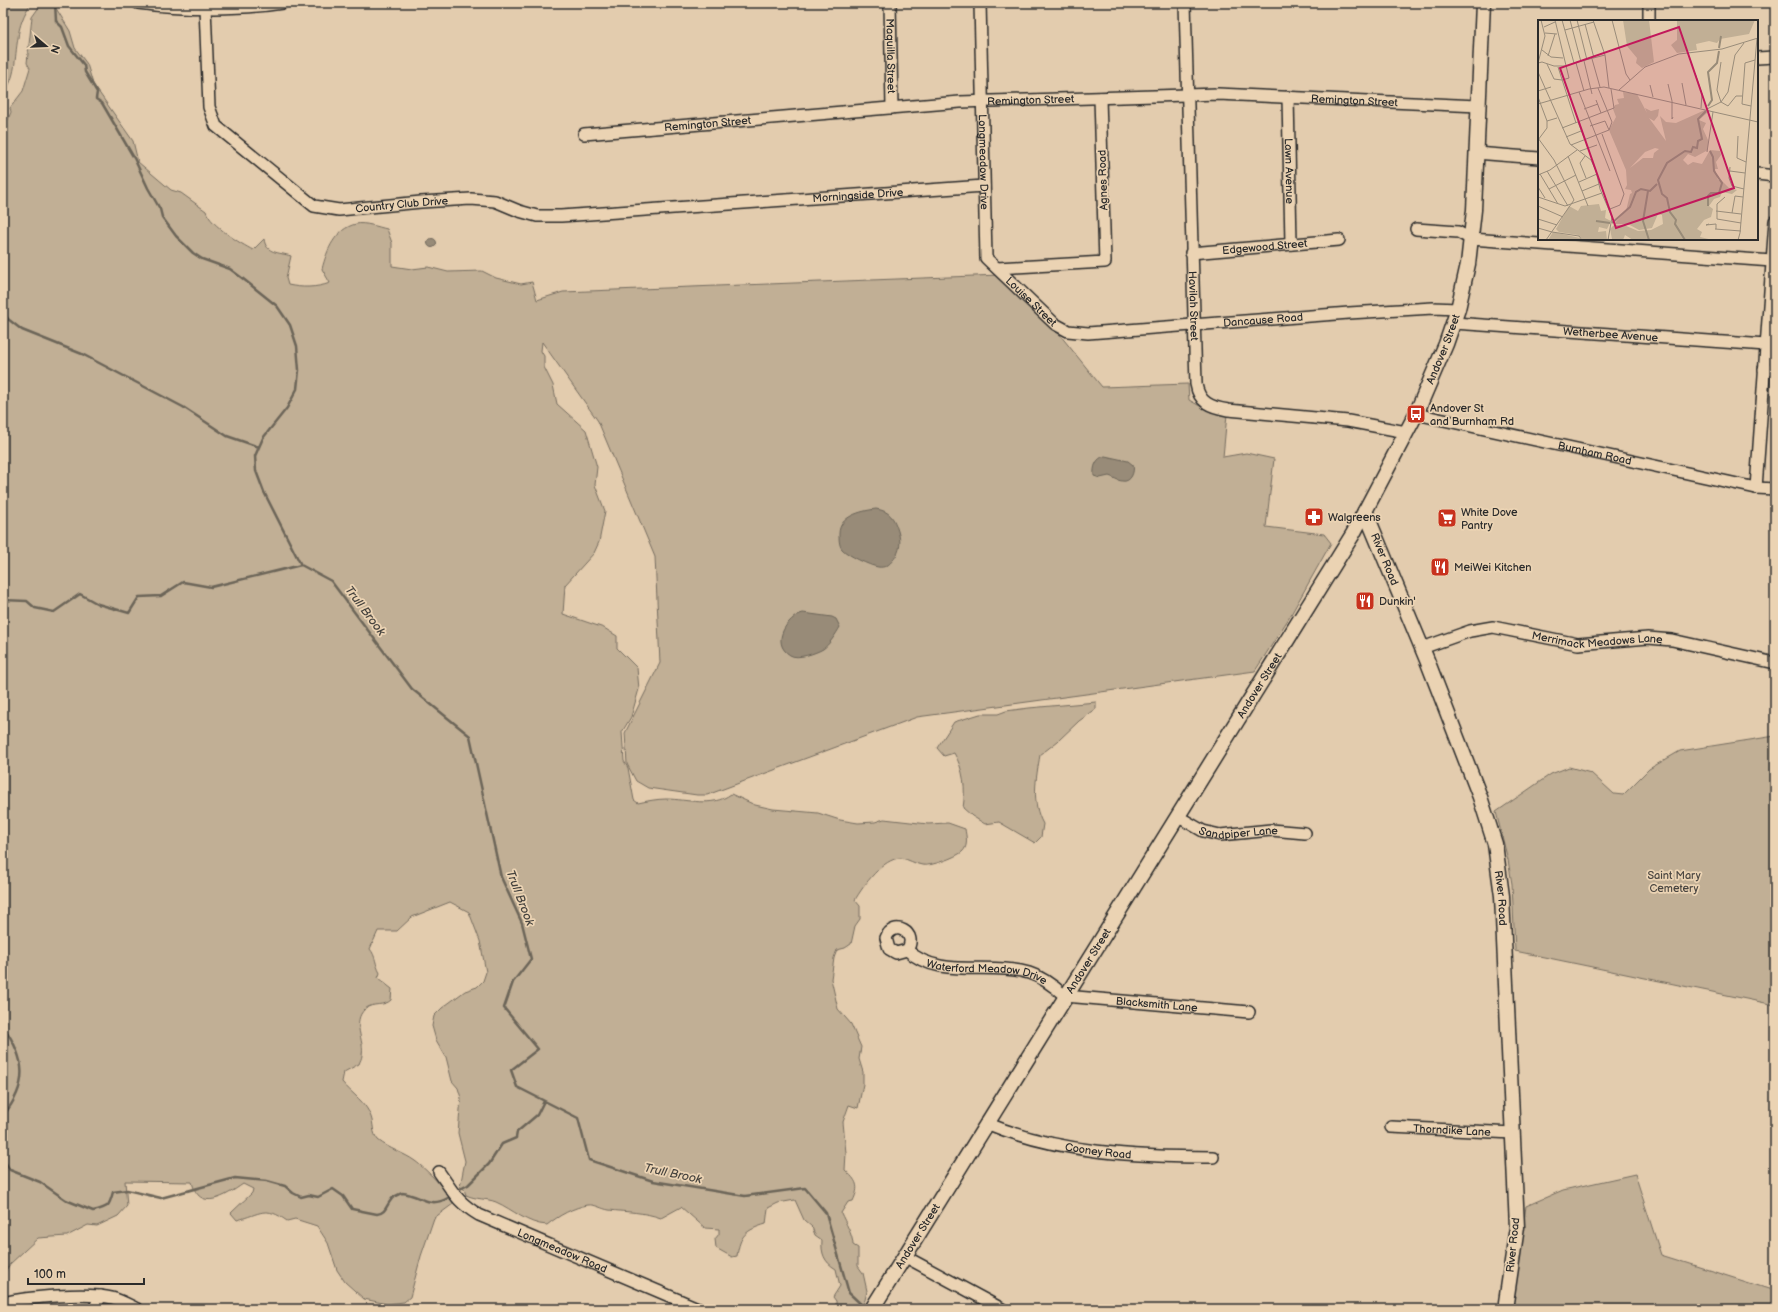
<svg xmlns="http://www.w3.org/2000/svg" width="1778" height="1312" viewBox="0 0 1778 1312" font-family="'Balsamiq Sans',sans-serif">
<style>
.green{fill:#c1af95;stroke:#766d60}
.water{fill:#988b78;stroke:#6c6559}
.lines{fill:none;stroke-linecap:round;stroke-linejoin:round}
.stream{stroke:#6c6559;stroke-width:2.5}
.minor-casing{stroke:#2b2b2b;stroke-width:14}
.major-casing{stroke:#2b2b2b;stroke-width:17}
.minor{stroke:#ebd3b3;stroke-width:11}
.major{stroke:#ebd3b3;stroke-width:14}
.labels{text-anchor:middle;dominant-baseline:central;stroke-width:3.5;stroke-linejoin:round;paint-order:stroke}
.street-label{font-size:11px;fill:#2b2b2b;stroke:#ebd3b3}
.poi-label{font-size:11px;fill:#2b2b2b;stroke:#ebd3b3;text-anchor:start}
.park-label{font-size:11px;fill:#494540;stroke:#ebd3b3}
.water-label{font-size:12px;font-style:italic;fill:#46433e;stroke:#ebd3b3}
.inset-river{fill:none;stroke:#988b78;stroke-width:2}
.inset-road{fill:none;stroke:#998c7a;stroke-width:1}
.view{fill:#c2185b;fill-opacity:0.15;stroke:#c2185b;stroke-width:2}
.inset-edge{fill:none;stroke:#2b2b2b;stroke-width:2}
</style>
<rect width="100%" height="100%" fill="#e3ccae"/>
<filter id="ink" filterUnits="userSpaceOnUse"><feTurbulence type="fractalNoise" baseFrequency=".025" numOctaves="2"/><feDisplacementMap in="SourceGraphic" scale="8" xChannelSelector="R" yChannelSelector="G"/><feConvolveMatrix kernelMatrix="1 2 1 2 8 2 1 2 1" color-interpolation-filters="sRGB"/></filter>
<g filter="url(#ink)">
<!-- green -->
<path class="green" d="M3 3H31C24 14 19 26 18 38 14 60 17 75 3 95Z
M42 3H52L54 5 70 31 75 48 87 64 93 84 133 141 138 162 171 190 181 193 206 211C210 225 241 244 253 250L264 239C266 254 279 252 291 256L286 278 288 285C302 288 316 288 330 283L322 269C327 250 335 229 356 224 365 222 378 227 387 229L392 243V266L412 269 428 267 448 272 482 271 496 278 521 284 532 282 537 300 563 292 1000 275 1060 335 1102 387 1188 384 1189 400 1211 412 1227 414 1223 457 1246 453 1274 459 1266 527 1324 534 1331 543 1289 618 1255 671 917 717 707 795H697L648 788 636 781 627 764 625 733 660 663 655 557 598 421 542 342 541 351 544 356V367L553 385 557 404 586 430 597 467 595 485 605 511 599 542 594 553 565 585 563 614 604 628 617 636V648L637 668 639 689 631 717 622 732 624 761 628 768 634 800 638 803C647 801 657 799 666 799 688 799 712 808 731 794L755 805 773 809 818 813 840 820 858 823 875 822 884 819 928 824 948 823 965 829C966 836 969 846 962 852 956 857 930 867 922 865 915 864 908 859 901 858 883 858 863 886 855 900L860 906V919L855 926 851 944 845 948 837 950 834 958 831 979 838 1009 851 1024 861 1047 859 1059 863 1072V1084L858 1108 849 1105 843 1122 846 1153 845 1170C857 1181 860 1186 853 1201L848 1202 841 1213C845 1222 853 1235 853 1245L858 1248V1266L863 1273 867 1291 865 1300 860 1309H836V1301L833 1297 840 1286 836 1269C824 1262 821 1253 822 1240L815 1235 812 1227 804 1220 795 1200 778 1203 768 1208 766 1224C746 1230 740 1235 737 1256L732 1257 716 1248 715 1239 719 1234V1229L705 1228 681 1207 661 1218C644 1212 627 1212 609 1210 602 1209 595 1204 588 1205 574 1207 558 1216 547 1225 527 1224 514 1210 496 1202 486 1198 477 1200 466 1195L464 1189 460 1187 465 1161 458 1133 461 1098 458 1088 452 1081 446 1057 436 1040 432 1026 434 1016 442 1008 465 991 477 987 483 981 486 972 480 941 469 912 450 902 412 917 397 931H378L370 949C376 956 375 964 380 973L378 978 392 989 391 1000C384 1007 373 1002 365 1009 351 1022 365 1040 362 1055 362 1058 360 1061 359 1064L344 1072 342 1082C351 1093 367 1103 371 1117 374 1125 372 1133 378 1140 389 1149 404 1153 415 1161 426 1169 449 1192 453 1204L434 1218 421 1256 410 1297 404 1302 387 1304 364 1299 345 1282 337 1270 328 1243 317 1226 295 1219 287 1221C265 1205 261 1214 237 1220L231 1213 252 1193 253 1189 243 1184C226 1196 199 1213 192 1182L125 1181 127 1206 118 1216 97 1226 88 1225 67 1236 38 1238 10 1264 3 1275V132L11 112 10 108 23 91 30 68 27 63 32 17Z
M1096 702V709L1079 721 1058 741 1040 755C1036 779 1031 802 1043 824L1041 837 1035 843 999 822 985 824 972 816 963 808C966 789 964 770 954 753L944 756 937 748 954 722 980 714H998L1006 711 1029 708Z
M1775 736V1005L1515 951 1512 884 1508 860 1496 812 1551 774 1569 767 1591 773 1614 794 1623 795 1649 769 1680 751Z
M1635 1174 1661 1255 1775 1291V1309H1512L1526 1206 1563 1190Z"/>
<!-- water -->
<path class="water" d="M427.5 243a4.5 4.5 0 1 1 9 0a4.5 4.5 0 1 1-9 0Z
M1105 456 1128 461 1133 465C1135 471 1131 483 1122 481 1118 481 1113 477 1109 476L1100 478 1094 476C1093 467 1096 458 1105 456Z
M876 509C890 511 894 518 898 531 901 541 901 551 893 560 889 565 885 568 878 567 870 566 847 555 842 549 839 545 839 539 839 534 839 516 861 511 876 509Z
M803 613 832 617 836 619 840 627C836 634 829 645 823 649 816 653 797 660 790 655 770 643 787 617 803 613Z"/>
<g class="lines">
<!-- stream -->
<path class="stream" d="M55 3 56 21 62 27 69 46 84 65 85 72 97 92 96 99 102 103 134 158 148 188 160 209 162 217 176 236 193 253 202 259 230 269 242 278 277 306 290 325 297 346 299 370 297 389 287 408 263 438 255 456 256 471 264 492 301 565
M3 312 8 319 22 330 82 354 183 407 227 436 259 447
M3 600 27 601 35 608 54 612 80 594 98 604 129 613 139 597 161 596 183 582 211 587 301 565 331 581 412 689 470 736 501 877 522 923 531 959 513 982 504 1008 538 1049 511 1070 517 1087 578 1118 589 1160 653 1181 745 1196 805 1188 826 1213 849 1293 864 1307
M3 1026C26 1059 29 1084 3 1116
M3 1159 10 1170 40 1182 66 1200 93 1211C109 1207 109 1207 113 1192L127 1190 161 1198 235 1178 267 1181 285 1186 293 1193 301 1197 309 1195 318 1197 333 1189 343 1196 352 1209 377 1214C386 1213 386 1206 391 1200 393 1196 398 1195 402 1193 422 1195 428 1209 448 1198
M458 1190 468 1185 489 1164 502 1144 516 1138 517 1132 537 1115 544 1101"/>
<!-- minor casing -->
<g class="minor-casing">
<g id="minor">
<path d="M138 3C181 9 239 10 282 3"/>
<path id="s1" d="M890 3 892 108"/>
<path id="s2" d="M980 3 986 258 1055 324 1068 331 1088 333 1349 313 1433 308 1458 309"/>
<path id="s3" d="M1185 3 1196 384C1199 403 1211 407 1228 410L1348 421 1406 432"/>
<path id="s4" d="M205 7 209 107 216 126 314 206 339 210 421 202 471 199 495 201 519 211 537 216H561L984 186"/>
<path d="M1649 21V3"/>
<path d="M1757 58 1775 57"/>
<path id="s5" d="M1288 97 1291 244"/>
<path id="s6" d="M584 134 960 102 1218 94 1478 106"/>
<path d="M1476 153 1539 158"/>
<path d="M1757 174 1775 176"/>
<path d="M1416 229 1458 232 1471 239 1772 261"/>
<path id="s7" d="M1191 253 1339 240"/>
<path d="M997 268 1105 262 1100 98"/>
<path id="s8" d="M1454 323 1766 345"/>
<path d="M1764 369 1775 370"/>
<path id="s9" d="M1416 414 1756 488 1775 489"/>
<path d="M1756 488 1775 221"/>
<path id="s10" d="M1422 648 1470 631 1493 627 1578 644 1648 638 1672 640 1775 663"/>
<path id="s11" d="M1177 816 1203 831 1220 835 1271 830 1305 833"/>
<path id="s12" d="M907 950 896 953 889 949 886 938C893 919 919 933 907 950 939 980 990 961 1029 973 1042 977 1054 986 1065 996L1249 1012"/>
<path id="s13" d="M986 1123C1058 1153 1136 1157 1213 1157"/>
<path id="s14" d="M1391 1127 1513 1133"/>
<path id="s15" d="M439 1172C454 1193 456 1201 479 1215L700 1309"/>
<path d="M904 1256 1002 1309"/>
<path d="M3 1303C27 1297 88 1292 112 1298 120 1300 129 1305 137 1309"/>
<path d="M94 1309 101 1296"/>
</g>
</g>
<!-- major casing -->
<g class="major-casing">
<g id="major">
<path id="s16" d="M1365 511 1427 660 1480 797 1495 844 1502 896 1517 1227 1505 1309"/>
<path id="s17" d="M872 1309 1353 534 1416 414 1446 344 1458 309 1468 264 1474 210 1483 3"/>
</g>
</g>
<!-- minor -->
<use href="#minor" class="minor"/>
<!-- major -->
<use href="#major" class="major"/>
</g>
</g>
<!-- icons -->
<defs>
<g id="bus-square" transform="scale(1)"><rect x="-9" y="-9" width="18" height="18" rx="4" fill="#c8321e" stroke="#ebd3b3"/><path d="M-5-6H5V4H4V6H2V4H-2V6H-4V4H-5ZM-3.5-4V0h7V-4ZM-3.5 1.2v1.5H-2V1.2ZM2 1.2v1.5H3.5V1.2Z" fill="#fff"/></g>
<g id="pharmacy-square" transform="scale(1)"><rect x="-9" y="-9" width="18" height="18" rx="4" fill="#c8321e" stroke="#ebd3b3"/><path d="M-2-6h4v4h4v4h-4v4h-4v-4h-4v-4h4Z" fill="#fff"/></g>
<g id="supermarket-square" transform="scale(1)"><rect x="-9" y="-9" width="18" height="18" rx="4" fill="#c8321e" stroke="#ebd3b3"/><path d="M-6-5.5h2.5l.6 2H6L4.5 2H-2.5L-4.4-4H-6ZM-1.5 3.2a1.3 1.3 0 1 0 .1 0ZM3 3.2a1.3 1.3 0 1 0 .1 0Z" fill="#fff"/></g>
<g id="restaurant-square" transform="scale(1)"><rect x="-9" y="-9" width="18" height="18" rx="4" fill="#c8321e" stroke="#ebd3b3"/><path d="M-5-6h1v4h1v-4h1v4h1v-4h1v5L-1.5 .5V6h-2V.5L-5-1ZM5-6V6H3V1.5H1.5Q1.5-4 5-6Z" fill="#fff"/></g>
</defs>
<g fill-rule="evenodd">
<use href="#bus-square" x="1416" y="414"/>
<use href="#pharmacy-square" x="1314" y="517"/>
<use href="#supermarket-square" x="1447" y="518"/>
<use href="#restaurant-square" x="1440" y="567"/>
<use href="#restaurant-square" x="1365" y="601"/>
</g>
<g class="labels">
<!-- street labels -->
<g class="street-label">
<text stroke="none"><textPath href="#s1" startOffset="53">Maquilla Street</textPath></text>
<text stroke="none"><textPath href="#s6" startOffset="448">Remington Street</textPath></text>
<text stroke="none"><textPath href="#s6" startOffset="772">Remington Street</textPath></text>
<text stroke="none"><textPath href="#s6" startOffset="124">Remington Street</textPath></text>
<text stroke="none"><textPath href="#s2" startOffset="159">Longmeadow Drive</textPath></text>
<text stroke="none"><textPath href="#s5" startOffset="74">Lawn Avenue</textPath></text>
<text transform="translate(1103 180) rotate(-92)">Agnes Road</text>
<text stroke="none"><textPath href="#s4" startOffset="795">Morningside Drive</textPath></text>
<text stroke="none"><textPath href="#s4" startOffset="335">Country Club Drive</textPath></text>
<text stroke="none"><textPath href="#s7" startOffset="74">Edgewood Street</textPath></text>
<text stroke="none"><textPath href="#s2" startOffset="318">Louise Street</textPath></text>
<text stroke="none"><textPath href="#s3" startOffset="303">Havilah Street</textPath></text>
<text stroke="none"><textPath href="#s2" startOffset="561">Dancause Road</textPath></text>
<text stroke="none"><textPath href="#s8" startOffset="157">Wetherbee Avenue</textPath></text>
<text stroke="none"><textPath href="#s17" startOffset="1118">Andover Street</textPath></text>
<text stroke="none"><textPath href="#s9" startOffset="183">Burnham Road</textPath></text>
<text stroke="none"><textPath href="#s16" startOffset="52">River Road</textPath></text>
<text stroke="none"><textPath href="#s10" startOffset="180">Merrimack Meadows Lane</textPath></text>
<text stroke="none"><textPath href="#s17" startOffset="734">Andover Street</textPath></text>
<text stroke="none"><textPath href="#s11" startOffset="66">Sandpiper Lane</textPath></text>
<text stroke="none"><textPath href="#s16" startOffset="412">River Road</textPath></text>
<text stroke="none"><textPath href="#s17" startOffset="410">Andover Street</textPath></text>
<text stroke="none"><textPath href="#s12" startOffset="160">Waterford Meadow Drive</textPath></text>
<text stroke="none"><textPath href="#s12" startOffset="337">Blacksmith Lane</textPath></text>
<text stroke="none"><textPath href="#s14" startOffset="61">Thorndike Lane</textPath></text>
<text stroke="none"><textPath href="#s13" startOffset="116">Cooney Road</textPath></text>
<text stroke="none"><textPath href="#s17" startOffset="86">Andover Street</textPath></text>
<text transform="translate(1513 1245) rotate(-84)">River Road</text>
<text stroke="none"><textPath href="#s15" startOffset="150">Longmeadow Road</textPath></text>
</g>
<!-- poi labels -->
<g class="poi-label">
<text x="1430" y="408">Andover St<tspan x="1430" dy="13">and Burnham Rd</tspan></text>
<text x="1461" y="512">White Dove<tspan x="1461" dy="13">Pantry</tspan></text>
<text x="1328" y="517">Walgreens</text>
<text x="1454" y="567">MeiWei Kitchen</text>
<text x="1379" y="601">Dunkin'</text>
</g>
<!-- park labels -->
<g class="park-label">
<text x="1674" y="875">Saint Mary<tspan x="1674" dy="13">Cemetery</tspan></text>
</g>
<!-- water labels -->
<g class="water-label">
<text transform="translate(365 611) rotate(53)">Trull Brook</text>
<text transform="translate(520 898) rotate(69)">Trull Brook</text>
<text transform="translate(673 1174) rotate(12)">Trull Brook</text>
</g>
</g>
<!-- overview -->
<g transform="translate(1538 20)">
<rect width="220" height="220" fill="#e3ccae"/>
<path d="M85 0H111L116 42 104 48 98 43 99 38 89 26ZM139 0H217L211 14 182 19 179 23 171 21 158 24 159 30 139 33 133 25 139 20ZM85 72 99 74 109 93 107 88 113 91 121 89 120 96 116 101 111 98 128 121 122 96 128 102 138 103 167 90 170 92 161 100 168 103 165 109 170 120V130L157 137 150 134 145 140 150 145 155 142 164 144 172 130 182 131 183 135 178 142 180 149H177L180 160H183L191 168 199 170 194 174 184 172 182 177 176 179 171 186 175 189 173 197 166 200 159 209 164 212 162 217 175 220H95L87 215 85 220 74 219 72 209 76 205H86L100 211 113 210 125 204 124 195 120 194 114 208 101 210 90 204H76L88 191 92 174 94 173 93 170 87 169 89 165 88 150 71 110 78 97 75 89 77 85 81 84 79 79 86 78ZM117 128 121 129 116 133 115 138H105L92 148 107 132ZM61 184 63 191 68 190 67 198 73 201 69 209 61 207 60 212 68 211 69 220H45L40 215 21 212 18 209 31 186 40 191 43 186ZM15 212 42 218 43 220H10Z" fill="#c1af95" fill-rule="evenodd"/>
<path class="inset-river" d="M181 28 183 16M170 86 174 80 170 52 179 43 181 31M110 171 105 201 111 220M170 186V176L173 173H181L184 163 176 151 175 137 172 131M58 201 72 203M74 203 92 187 98 172 103 169 112 171 119 164M147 220 137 204 138 200 132 192 129 178 124 174 120 160 129 143 147 131 153 132 155 127 159 128 160 121 164 119 160 99 168 91"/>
<path class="inset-road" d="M24 0 36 43 67 35M32 0 43 42M39 0 49 40M55 0 67 35 71 68M74 0 88 54 92 60M47 4 56 38M6 7 17 2M27 10 56 2M7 13 19 14M4 30 13 37 25 38M10 36 17 14M54 39 62 67M46 41 54 74M183 42 179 70 183 82 190 86 198 76H204M0 43 7 16 3 0M0 43 4 42 16 46H27M38 43 46 71M9 44 16 59 24 60 31 58 17 0M20 47 38 103M0 52 32 124 53 140 58 151 62 169 74 197 70 220M157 53 164 74 163 88M144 63 148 85M130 64 134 81V99L135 97M112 65 115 77M60 68 74 102 71 110M81 70 107 47 141 34 184 29 220 18M0 71 13 67M41 72 72 151M0 77 9 101 19 98M58 80 63 93M0 84 51 69 66 67 220 102M213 86 204 84 207 43 217 40M46 89 60 84M169 89 183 82 190 72 197 35 206 23M40 102 47 120M52 106 67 101 71 110M24 108 76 88 73 69M64 114 86 174 82 185 72 189M200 116 199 138 208 142M28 117 43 111M0 118 16 140 36 180 8 220M0 120 9 108V101M33 125 71 110M42 131 59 125M169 132 175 92M30 136 50 186M47 136 42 143 48 158M192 147 191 158 194 166 206 169M9 151 30 186M192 151 207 153M2 154 20 184M0 155 12 150 39 130M41 162 59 154M0 167 7 178M11 169 38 155M44 171 61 164M0 177 27 186 64 173M187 177 179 184V199L203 203M0 186 25 197M178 191 203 194M194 193 197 176 205 177M0 199 19 205M171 204 168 205 178 204V209M0 208 14 212M177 209 203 211M14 212 41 216 44 220M200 220 202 213 219 18"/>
<path class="view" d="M141 7 196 168 78 208 22 48Z"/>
<rect width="220" height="220" class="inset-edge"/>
</g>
<!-- margin -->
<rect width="1778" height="1312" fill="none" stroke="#ebd3b3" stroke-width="16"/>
<rect x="8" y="8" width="1762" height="1296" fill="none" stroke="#2b2b2b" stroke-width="1.5" filter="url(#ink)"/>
<!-- north arrow -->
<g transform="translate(46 46) rotate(109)" stroke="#ebd3b3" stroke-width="3" paint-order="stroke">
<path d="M0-3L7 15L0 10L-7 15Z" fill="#2b2b2b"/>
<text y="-6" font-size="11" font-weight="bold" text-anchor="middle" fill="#2b2b2b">N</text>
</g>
<!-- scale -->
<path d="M28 1278v6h116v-6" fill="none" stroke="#2b2b2b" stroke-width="2"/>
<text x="34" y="1278" font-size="12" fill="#2b2b2b" stroke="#ebd3b3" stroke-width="3" paint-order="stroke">100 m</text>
</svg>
